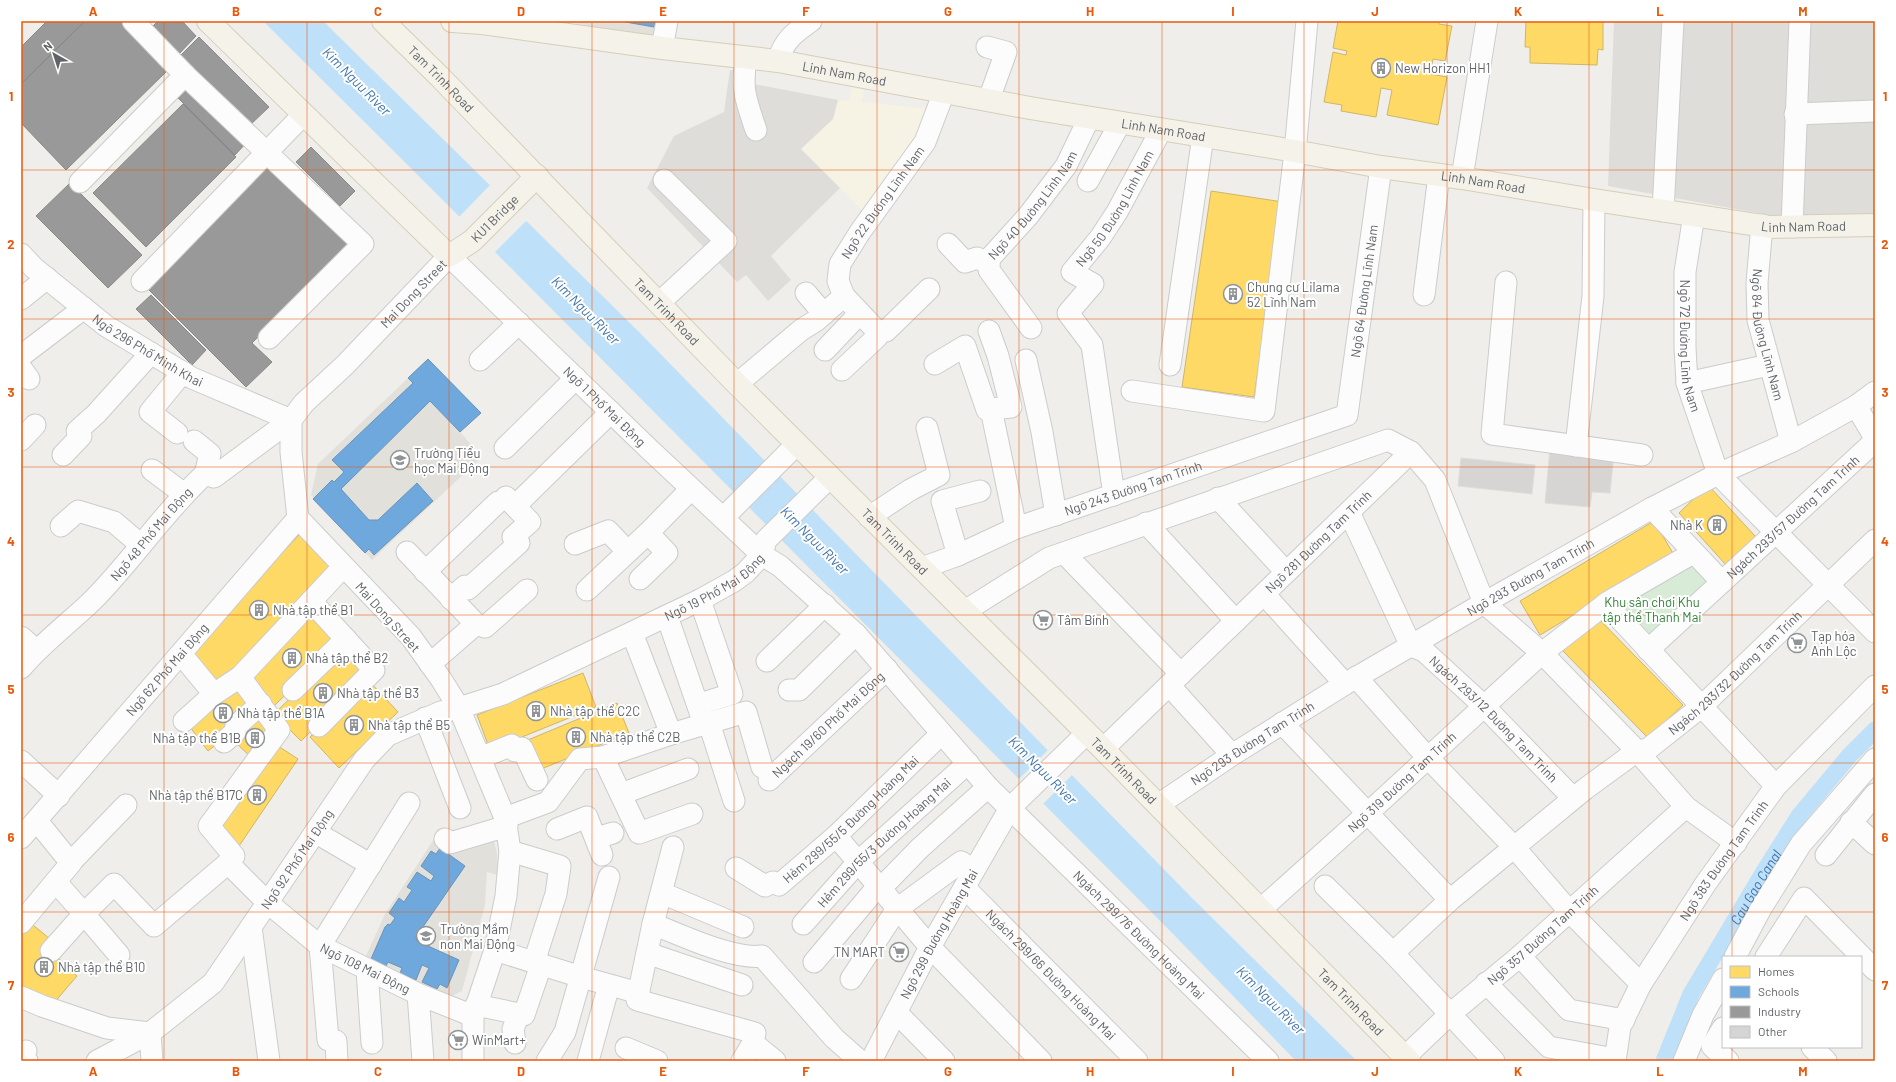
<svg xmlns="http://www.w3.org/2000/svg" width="1896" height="1082" viewBox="0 0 1896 1082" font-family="Barlow,sans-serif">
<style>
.commercial{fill:#f7f3e4}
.industrial{fill:#dfddda}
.education{fill:#e2e0da}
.green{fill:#d8ebd6}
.water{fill:#bfe0f9}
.pier{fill:#efeeea}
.homes{fill:#ffd966;stroke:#cfb667}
.schools{fill:#6fa8dc;stroke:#6a93b9}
.industry{fill:#999;stroke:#88898a}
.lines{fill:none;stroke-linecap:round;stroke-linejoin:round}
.canal{stroke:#bfe0f9;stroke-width:17}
.building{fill:#d6d5d3;stroke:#deddd9}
.minor-casing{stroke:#cbcccc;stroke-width:23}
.major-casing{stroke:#d7ceb8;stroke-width:24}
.minor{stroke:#fdfcfc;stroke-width:21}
.major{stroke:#f4f2e9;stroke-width:22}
.grid{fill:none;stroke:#e8590c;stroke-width:1;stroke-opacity:0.55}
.labels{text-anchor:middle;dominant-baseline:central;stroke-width:4;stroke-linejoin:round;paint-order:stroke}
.poi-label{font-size:13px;fill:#5f6368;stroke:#fff;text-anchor:start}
.street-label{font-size:13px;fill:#5f6368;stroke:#fff}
.park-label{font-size:13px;fill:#348238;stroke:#fff}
.water-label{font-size:14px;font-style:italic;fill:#4174aa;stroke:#fff}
.neatline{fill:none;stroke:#e8590c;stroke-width:1.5}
.grid-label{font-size:13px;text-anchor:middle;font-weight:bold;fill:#e8590c}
</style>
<rect width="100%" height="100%" fill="#efeeea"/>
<!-- commercial -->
<path class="commercial" d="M852 88 864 90 862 102 930 109 924 132 866 214 801 149 833 119 838 100 849 101Z"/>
<!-- industrial -->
<path class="industrial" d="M1614 21H1875V215H1769L1608 186Z
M730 70 753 71 754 84 838 100 833 119 801 149 840 188 771 256 791 280 768 301 746 275 737 282 647 188 674 136 724 112Z"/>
<!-- education -->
<path class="education" d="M562 21H662L660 38Z
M428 359 481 413 460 432 482 457 372 560 311 495 318 464Z
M492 832 497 854 498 875 487 872 485 905 462 991 449 997 365 958 385 914 434 839 449 846Z"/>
<!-- green -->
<path class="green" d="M1692 561 1710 584 1650 642 1616 606Z"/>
<!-- water -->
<path class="water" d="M263 21H323L640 333 1192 898 1357 1061H1296L1177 938 490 247Z"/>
<!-- pier -->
<path class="pier" d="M492 183 528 219 494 253 458 218Z
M1049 749 1073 774 1042 805 1017 781Z"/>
<!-- homes -->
<path class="homes" d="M1338 21H1439V24L1452 26 1445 61 1433 59 1430 74 1447 77 1438 125 1387 115 1392 90 1381 88 1376 117 1341 111 1342 105 1324 102 1333 52 1346 55 1347 51 1333 48Z
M1526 21H1603V50L1598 49 1597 65 1530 63V47H1525Z
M1211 191 1283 202 1254 397 1182 387Z
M1708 485 1756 537 1726 565 1679 513Z
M1654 521 1674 555 1540 635 1520 601Z
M299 535 333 568 220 685 186 653Z
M312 608 342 639 272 708 242 678Z
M1597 617 1683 705 1648 738 1563 651Z
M345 645 372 671 301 741 274 714Z
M583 673 596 707 490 750 477 715Z
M238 680 258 704 234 730 208 751 187 723Z
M369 681 398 712 339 768 310 737Z
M617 703 629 733 534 772 523 742Z
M256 717 274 735 255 761 235 742Z
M275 744 298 759 239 846 216 831Z
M28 921 55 943V955L77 976 53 1004 21 989V928Z"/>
<!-- schools -->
<path class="schools" d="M620 21H655L654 27Z
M428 359 481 413 460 432 430 401 341 489 369 520H378L417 483 433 501 374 555 369 549 365 553 313 499 332 480 334 482 344 472 332 460 413 383 408 378Z
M440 848 465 866 416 937 417 941 459 960 447 988 440 984 437 989 422 982 429 968 422 965 416 980 400 973 402 968 388 962 386 966 371 959 385 927 388 924 390 925 395 918 389 913 399 898 404 902 412 890 407 887 417 872 431 881 434 876 421 866 431 851 436 854Z"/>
<!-- industry -->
<path class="industry" d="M47 21H85L21 84V47Z
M85 21H126L171 67 66 170 21 123V84Z
M158 21H182L196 36 177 56 150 29Z
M199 37 269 107 248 127 179 57Z
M189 85 247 142 235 155 177 97Z
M183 104 236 157 146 247 93 193Z
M311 147 355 191 340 206 296 162Z
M270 163 351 245 252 343 272 362 246 387 146 287Z
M70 183 142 255 108 288 36 216Z
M151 295 206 350 192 365 136 309Z"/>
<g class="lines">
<!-- canal -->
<path class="canal" id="s1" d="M1664 1061 1691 994 1763 873 1799 816 1849 756 1875 730"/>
</g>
<!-- building -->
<path class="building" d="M1550 448 1614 454 1610 493 1592 492 1590 507 1545 503Z
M1461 458 1535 465 1532 494 1458 486Z"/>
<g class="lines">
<!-- minor casing -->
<g class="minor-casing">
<g id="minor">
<path d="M133 21 185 75 363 244 269 338"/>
<path d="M987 47 1006 52 989 99"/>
<path d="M662 48 667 21"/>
<path d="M746 59C741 90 746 100 756 130"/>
<path d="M778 61C784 40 794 33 811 21"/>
<path d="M1795 114 1875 111"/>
<path d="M1462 178 1487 21"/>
<path d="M1088 181 1120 123"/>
<path d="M80 182 185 75"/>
<path d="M1663 211 1673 21"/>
<path id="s2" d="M1694 215 1685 272V348L1687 383 1718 474 1875 632"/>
<path id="s3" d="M1762 225 1757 283 1758 320 1791 442"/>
<path d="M1792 227 1800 21"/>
<path d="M948 244 965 262 977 258 989 263"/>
<path id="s4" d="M21 254 34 268 106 326 192 378 291 420"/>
<path d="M142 281 303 115"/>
<path d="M1506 282 1492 434 1642 455"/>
<path d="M806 293 824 314"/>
<path d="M1424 295 1439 175"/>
<path d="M21 299 47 278"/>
<path d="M659 303 726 241 664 180"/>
<path id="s5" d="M1031 328 989 270V259L1028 216 1066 166 1089 118"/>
<path d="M877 331H886L929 289"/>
<path d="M989 331 998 356 1011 407 991 409 1016 528"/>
<path d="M825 350 860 313"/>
<path d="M21 356 84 308"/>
<path d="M480 360 519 323"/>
<path d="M1026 360 1042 432 1056 515"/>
<path d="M935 364 965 346 987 410 991 409"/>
<path d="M1170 365 1203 136"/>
<path d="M21 368 29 379"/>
<path d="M842 370 877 337V331L844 296"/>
<path d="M1687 383 1769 365"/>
<path id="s6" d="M737 384 801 330 817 320 844 296 838 281 840 264 860 232 925 142 944 92"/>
<path d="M1132 391 1264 411 1295 152 1307 21"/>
<path d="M1856 406 1875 392"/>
<path d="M177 433 150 412 183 372"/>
<path d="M21 440 35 425"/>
<path d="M194 441 210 454 205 474"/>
<path d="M1576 446 1593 296 1594 200"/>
<path d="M505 448 576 378"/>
<path d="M63 455 81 436 77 431 96 414 151 353"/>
<path d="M152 470 184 494"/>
<path id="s7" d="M1114 495 1092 345 1068 313 1093 284 1072 272 1100 238 1117 212 1161 130"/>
<path d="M1218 498 1286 572"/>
<path d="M515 506 611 412"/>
<path id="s8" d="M1652 508 1722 582 1875 441"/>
<path id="s9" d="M1349 512 1411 646 1424 651 1484 706 1573 798"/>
<path d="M869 517 910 490 939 475 927 428"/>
<path d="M723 518 797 444"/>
<path d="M1146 523 1236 621"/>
<path d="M61 526 78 511 114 522 141 545"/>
<path d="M575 544 608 531 627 551"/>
<path d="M407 552 476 624 430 664"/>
<path d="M1064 553 1181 674"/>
<path d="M958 555 942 501 980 491"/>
<path id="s10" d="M922 568 958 555 1016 528 1347 415 1381 167"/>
<path d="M425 572 498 502"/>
<path d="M640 579 667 553 648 533 691 489"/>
<path d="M587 590 648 533"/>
<path d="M1264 594 1345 684"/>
<path d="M451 599 465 586 468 589 519 543 513 537 530 522 506 497"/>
<path d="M700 600 732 694 706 702"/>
<path d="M311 601 374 670 319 726"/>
<path d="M1606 604 1776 786"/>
<path d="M965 611 1049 558 1388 440 1411 452 1435 480 1484 603 1542 653 1637 751 1686 807 1736 843"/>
<path d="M667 616 701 715"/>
<path d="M476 624 485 627 527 590"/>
<path d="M632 633 671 734"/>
<path d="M21 637 36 650"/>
<path d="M1648 650 1722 582"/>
<path d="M181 654 214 694"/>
<path d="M767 661 825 605"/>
<path id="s11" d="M21 668C42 643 68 624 92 601 132 561 163 513 205 474L214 477 291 420"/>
<path d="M1356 677 1427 757 1514 847 1569 911 1641 984"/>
<path d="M1169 685 1232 755"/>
<path d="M293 690 346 639"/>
<path d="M789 690H799L856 634"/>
<path d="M425 718 460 808"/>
<path d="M184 721 214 694 240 677 343 567"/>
<path d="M709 723 734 801"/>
<path d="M1282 723 1450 900"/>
<path d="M224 742 235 732 236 726 261 704"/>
<path id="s12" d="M1103 749 1411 452"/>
<path d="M603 757 639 833 692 814"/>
<path d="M480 758 512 745 515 751 522 748 537 780"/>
<path d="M21 761 59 796"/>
<path id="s13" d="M769 780 887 669"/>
<path d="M621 794 688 769"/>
<path id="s14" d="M1158 805 1232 755 1345 684 1484 603 1652 508 1718 474 1791 442 1856 406 1875 438"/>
<path d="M505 818 548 802 580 759 603 757 671 734 746 712 762 767"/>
<path d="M1851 822 1875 844"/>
<path d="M557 829 587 817 602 855"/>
<path d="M315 832 371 865"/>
<path d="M836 836 930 947 1041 1061"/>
<path id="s15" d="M21 838 298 518"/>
<path d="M596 838 613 833"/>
<path d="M445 839 450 843 507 826"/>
<path d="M673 847 653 924 637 1000 755 1033 753 1043 775 1061"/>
<path d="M510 851 560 866 556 894 534 962"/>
<path d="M1826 855 1875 794"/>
<path d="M71 862 126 805"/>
<path d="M228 863 234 856 209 826 279 730 240 677"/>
<path id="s16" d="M736 868 765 886 773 882 779 885 836 836 941 734"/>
<path d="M1325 886 1393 953 1494 1061"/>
<path d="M881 888 920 848 988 787"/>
<path id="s17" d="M965 888 1137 1061"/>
<path d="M662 893 743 927"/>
<path id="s18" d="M1260 910 1368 813 1542 653 1608 602 1693 553"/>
<path d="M21 923 71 863 37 821"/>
<path d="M653 924C681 935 733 960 762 956L834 1038 860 1061"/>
<path id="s19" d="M803 924 859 861 968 763"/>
<path d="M251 927 269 1061"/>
<path d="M495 950 581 977 639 993"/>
<path d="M51 951 84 914 56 882"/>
<path d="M647 953 742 985"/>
<path id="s20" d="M1393 953 1450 900 1585 789 1637 751 1648 749 1701 707 1875 540"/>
<path id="s21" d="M119 955 84 914 114 884 154 926 228 863 268 903 320 946 418 994 473 1016"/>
<path d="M1520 956 1569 1010 1624 1020"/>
<path d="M1735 957 1760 910 1801 844 1875 759"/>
<path d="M1766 957 1804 898 1875 970"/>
<path d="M814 962 879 885"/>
<path d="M367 970 372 1043"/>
<path d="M851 979 897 909 961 862 974 870"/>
<path d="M1486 983 1549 1047 1615 1059"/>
<path d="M418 994 423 1061"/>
<path d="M21 997 42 1006 107 1028 150 1033"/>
<path d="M476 1005 524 1015 541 965"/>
<path d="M896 1012 944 1061"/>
<path d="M1723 1028 1712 1046 1728 1061"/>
<path d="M150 1033 152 1061"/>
<path d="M515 1043 513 1029 519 1014"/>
<path d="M1812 1047 1826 1061"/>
<path d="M626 1048 657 1061"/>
<path d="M26 1051 22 1056 27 1061"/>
<path id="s22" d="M1405 1057 1450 1014 1520 956 1680 812"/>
<path id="s23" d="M97 1061 150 1033 213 983 364 760 388 735 441 712 459 708 503 694 700 600 734 581 745 573 762 555 766 540 830 477"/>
<path d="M337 1061 336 1041 328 1040 320 946 409 803"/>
<path id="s24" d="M473 1061V1016L495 950 506 896 510 851 505 818 459 708 441 679 411 637 298 518 291 452V420L304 403 345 365 449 256 649 449 743 537 762 555 780 566 856 634 988 787 1268 1061"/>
<path d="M547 1061 565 1032 609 877"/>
<path d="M588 1061 609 985"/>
<path d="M742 1061 753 1043"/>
<path id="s25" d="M871 1061 930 947 1010 808 1087 733"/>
<path id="s26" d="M1615 1061 1620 1027 1641 984 1706 883 1776 786 1875 686"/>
<path d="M1684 1061 1703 1015 1723 979"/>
</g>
</g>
<!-- major casing -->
<g class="major-casing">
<g id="major">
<path id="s27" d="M208 21 449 256 472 241 537 176"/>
<path id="s28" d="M383 21 440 77 737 384 1103 749 1409 1061"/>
<path id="s29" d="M452 21 482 23 662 48 778 61 1030 108 1283 149 1381 167 1462 178 1594 200 1770 227 1875 225"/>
</g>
</g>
<!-- minor -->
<use href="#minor" class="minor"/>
<!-- major -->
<use href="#major" class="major"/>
</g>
<!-- grid -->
<path class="grid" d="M164 21V1061M307 21V1061M449 21V1061M592 21V1061M734 21V1061M877 21V1061M1019 21V1061M1162 21V1061M1304 21V1061M1447 21V1061M1589 21V1061M1732 21V957M21 170H1875M21 319H1875M21 467H1875M21 615H1875M21 763H1875M21 912H1875M1732 1047V1061"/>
<!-- icons -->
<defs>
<g id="building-ring" transform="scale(1)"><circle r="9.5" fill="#fff" stroke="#919496" stroke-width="1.5"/><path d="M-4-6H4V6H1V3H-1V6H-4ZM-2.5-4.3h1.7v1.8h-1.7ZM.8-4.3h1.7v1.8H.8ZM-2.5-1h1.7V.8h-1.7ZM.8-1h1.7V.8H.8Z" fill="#919496"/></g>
<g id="school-ring" transform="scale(1)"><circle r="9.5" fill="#fff" stroke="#919496" stroke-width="1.5"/><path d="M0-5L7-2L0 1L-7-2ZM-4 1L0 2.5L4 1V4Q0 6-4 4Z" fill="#919496"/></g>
<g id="supermarket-ring" transform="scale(1)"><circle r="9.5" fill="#fff" stroke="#919496" stroke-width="1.5"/><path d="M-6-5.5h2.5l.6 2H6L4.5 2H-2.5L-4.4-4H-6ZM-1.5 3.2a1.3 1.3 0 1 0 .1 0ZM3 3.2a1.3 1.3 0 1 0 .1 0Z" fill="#919496"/></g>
</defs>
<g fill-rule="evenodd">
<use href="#building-ring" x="1381" y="68"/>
<use href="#building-ring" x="1233" y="294"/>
<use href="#school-ring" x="400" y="460"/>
<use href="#building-ring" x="1717" y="525"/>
<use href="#building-ring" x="259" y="610"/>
<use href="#supermarket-ring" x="1043" y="620"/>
<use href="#supermarket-ring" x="1797" y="643"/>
<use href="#building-ring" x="292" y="658"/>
<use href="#building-ring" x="323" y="693"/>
<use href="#building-ring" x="536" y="711"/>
<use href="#building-ring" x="223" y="713"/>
<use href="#building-ring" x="354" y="725"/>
<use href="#building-ring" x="576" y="737"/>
<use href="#building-ring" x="255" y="738"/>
<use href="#building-ring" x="257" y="795"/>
<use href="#school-ring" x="426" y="936"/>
<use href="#supermarket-ring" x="899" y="952"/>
<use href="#building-ring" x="44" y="967"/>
<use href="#supermarket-ring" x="458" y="1040"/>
</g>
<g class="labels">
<!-- poi labels -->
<g class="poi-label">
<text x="1395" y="68">New Horizon HH1</text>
<text x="1247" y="287">Chung cư Lilama<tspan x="1247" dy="15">52 Lĩnh Nam</tspan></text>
<text x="414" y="453">Trường Tiểu<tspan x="414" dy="15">học Mai Động</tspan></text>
<text x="1703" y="525" text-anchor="end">Nhà K</text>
<text x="273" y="610">Nhà tập thể B1</text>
<text x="1057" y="620">Tâm Bính</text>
<text x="1811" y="636">Tạp hóa<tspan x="1811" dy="15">Anh Lộc</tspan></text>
<text x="306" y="658">Nhà tập thể B2</text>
<text x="337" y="693">Nhà tập thể B3</text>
<text x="550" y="711">Nhà tập thể C2C</text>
<text x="237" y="713">Nhà tập thể B1A</text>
<text x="368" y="725">Nhà tập thể B5</text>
<text x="590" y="737">Nhà tập thể C2B</text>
<text x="241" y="738" text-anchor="end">Nhà tập thể B1B</text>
<text x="243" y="795" text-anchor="end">Nhà tập thể B17C</text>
<text x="440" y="929">Trường Mầm<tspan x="440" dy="15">non Mai Động</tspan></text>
<text x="885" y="952" text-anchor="end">TN MART</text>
<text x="58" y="967">Nhà tập thể B10</text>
<text x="472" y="1040">WinMart+</text>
</g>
<!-- street labels -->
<g class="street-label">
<text stroke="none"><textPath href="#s29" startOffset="396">Linh Nam Road</textPath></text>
<text stroke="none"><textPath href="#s28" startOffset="82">Tam Trinh Road</textPath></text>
<text stroke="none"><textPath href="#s29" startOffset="720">Linh Nam Road</textPath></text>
<text stroke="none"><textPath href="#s29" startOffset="1044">Linh Nam Road</textPath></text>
<text stroke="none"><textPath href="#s6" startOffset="247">Ngõ 22 Đường Lĩnh Nam</textPath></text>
<text stroke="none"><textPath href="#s5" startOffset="152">Ngõ 40 Đường Lĩnh Nam</textPath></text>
<text stroke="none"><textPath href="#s7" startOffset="331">Ngõ 50 Đường Lĩnh Nam</textPath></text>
<text stroke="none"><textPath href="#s27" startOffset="396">KU1 Bridge</textPath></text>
<text stroke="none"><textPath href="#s29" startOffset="1368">Linh Nam Road</textPath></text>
<text stroke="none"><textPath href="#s10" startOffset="577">Ngõ 64 Đường Lĩnh Nam</textPath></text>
<text stroke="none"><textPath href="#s24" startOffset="892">Mai Dong Street</textPath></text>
<text stroke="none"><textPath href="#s28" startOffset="406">Tam Trinh Road</textPath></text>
<text stroke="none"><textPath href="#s3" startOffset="111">Ngõ 84 Đường Lĩnh Nam</textPath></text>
<text stroke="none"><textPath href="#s2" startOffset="132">Ngõ 72 Đường Lĩnh Nam</textPath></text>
<text stroke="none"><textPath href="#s4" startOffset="160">Ngõ 296 Phố Minh Khai</textPath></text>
<text stroke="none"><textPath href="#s24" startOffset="1160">Ngõ 1 Phố Mai Động</textPath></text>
<text stroke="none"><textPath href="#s10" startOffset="226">Ngõ 243 Đường Tam Trinh</textPath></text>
<text stroke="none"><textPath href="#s8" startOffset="198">Ngách 293/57 Đường Tam Trinh</textPath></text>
<text stroke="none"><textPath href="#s11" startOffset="187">Ngõ 48 Phố Mai Động</textPath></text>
<text stroke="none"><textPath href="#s28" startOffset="730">Tam Trinh Road</textPath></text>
<text stroke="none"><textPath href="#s12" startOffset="299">Ngõ 281 Đường Tam Trinh</textPath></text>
<text stroke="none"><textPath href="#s14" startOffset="437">Ngõ 293 Đường Tam Trinh</textPath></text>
<text stroke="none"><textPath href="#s23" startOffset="804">Ngõ 19 Phố Mai Động</textPath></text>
<text transform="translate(388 617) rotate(48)">Mai Dong Street</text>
<text stroke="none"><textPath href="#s15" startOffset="223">Ngõ 62 Phố Mai Động</textPath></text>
<text stroke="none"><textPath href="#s20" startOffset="444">Ngách 293/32 Đường Tam Trinh</textPath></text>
<text stroke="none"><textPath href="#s9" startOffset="259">Ngách 293/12 Đường Tam Trinh</textPath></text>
<text stroke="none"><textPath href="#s13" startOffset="81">Ngách 19/60 Phố Mai Động</textPath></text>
<text stroke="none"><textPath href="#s14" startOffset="113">Ngõ 293 Đường Tam Trinh</textPath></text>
<text stroke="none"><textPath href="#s28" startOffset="1054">Tam Trinh Road</textPath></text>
<text stroke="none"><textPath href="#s18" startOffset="191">Ngõ 319 Đường Tam Trinh</textPath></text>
<text stroke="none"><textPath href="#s16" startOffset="147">Hẻm 299/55/5 Đường Hoàng Mai</textPath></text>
<text stroke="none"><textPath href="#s19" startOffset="115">Hẻm 299/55/3 Đường Hoàng Mai</textPath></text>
<text stroke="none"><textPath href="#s23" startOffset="290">Ngõ 92 Phố Mai Động</textPath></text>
<text stroke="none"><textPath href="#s26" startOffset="231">Ngõ 383 Đường Tam Trinh</textPath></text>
<text stroke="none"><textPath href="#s25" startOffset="144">Ngõ 299 Đường Hoàng Mai</textPath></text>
<text stroke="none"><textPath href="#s24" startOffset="1913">Ngách 299/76 Đường Hoàng Mai</textPath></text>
<text stroke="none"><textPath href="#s22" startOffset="184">Ngõ 357 Đường Tam Trinh</textPath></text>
<text stroke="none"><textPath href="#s21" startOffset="426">Ngõ 108 Mai Động</textPath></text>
<text stroke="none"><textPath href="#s17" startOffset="122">Ngách 299/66 Đường Hoàng Mai</textPath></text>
<text stroke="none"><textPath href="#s28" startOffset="1378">Tam Trinh Road</textPath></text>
</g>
<!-- park labels -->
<g class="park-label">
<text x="1652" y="602">Khu sân chơi Khu<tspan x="1652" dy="15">tập thể Thanh Mai</tspan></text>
</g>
<!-- water labels -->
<g class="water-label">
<text transform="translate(357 81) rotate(45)">Kim Nguu River</text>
<text transform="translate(586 310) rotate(45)">Kim Nguu River</text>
<text transform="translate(815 540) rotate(45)">Kim Nguu River</text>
<text transform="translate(1043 770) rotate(45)">Kim Nguu River</text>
<text stroke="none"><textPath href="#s1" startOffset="197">Cau Gao Canal</textPath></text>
<text transform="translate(1271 1000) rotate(45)">Kim Nguu River</text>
</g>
</g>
<!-- border -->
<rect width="1896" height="1082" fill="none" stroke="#ffffff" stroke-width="44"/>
<!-- legend -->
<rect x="1722" y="956" width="140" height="92" fill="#ffffff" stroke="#bfc1c3"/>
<rect x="1730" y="966" width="20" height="12" fill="#ffd966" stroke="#bfc1c3"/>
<text x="1758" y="976" font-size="12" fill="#5f6368">Homes</text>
<rect x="1730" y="986" width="20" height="12" fill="#6fa8dc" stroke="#bfc1c3"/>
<text x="1758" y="996" font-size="12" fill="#5f6368">Schools</text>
<rect x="1730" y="1006" width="20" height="12" fill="#999999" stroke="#bfc1c3"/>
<text x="1758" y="1016" font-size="12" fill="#5f6368">Industry</text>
<rect x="1730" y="1026" width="20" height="12" fill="#d6d5d3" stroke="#bfc1c3"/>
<text x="1758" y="1036" font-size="12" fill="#5f6368">Other</text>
<!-- north arrow -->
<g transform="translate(54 54) rotate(321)" stroke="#ffffff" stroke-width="3" paint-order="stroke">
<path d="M0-3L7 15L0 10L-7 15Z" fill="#5f6368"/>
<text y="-6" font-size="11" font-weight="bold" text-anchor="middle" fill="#5f6368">N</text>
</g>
<rect x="22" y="22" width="1852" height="1038" class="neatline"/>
<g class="grid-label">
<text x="93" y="16">A</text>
<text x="236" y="16">B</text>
<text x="378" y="16">C</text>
<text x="521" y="16">D</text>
<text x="663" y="16">E</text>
<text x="806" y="16">F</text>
<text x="948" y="16">G</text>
<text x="1090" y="16">H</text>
<text x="1233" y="16">I</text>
<text x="1375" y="16">J</text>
<text x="1518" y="16">K</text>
<text x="1660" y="16">L</text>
<text x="1803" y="16">M</text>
<text x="11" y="101">1</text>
<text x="1885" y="101">1</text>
<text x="11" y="249">2</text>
<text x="1885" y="249">2</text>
<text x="11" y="397">3</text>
<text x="1885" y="397">3</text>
<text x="11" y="546">4</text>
<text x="1885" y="546">4</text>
<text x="11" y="694">5</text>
<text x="1885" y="694">5</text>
<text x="11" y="842">6</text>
<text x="1885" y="842">6</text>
<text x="11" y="990">7</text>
<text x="1885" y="990">7</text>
<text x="93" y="1076">A</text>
<text x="236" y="1076">B</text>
<text x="378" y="1076">C</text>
<text x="521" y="1076">D</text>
<text x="663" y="1076">E</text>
<text x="806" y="1076">F</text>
<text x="948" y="1076">G</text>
<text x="1090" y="1076">H</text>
<text x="1233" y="1076">I</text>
<text x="1375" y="1076">J</text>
<text x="1518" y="1076">K</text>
<text x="1660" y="1076">L</text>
<text x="1803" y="1076">M</text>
</g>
</svg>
